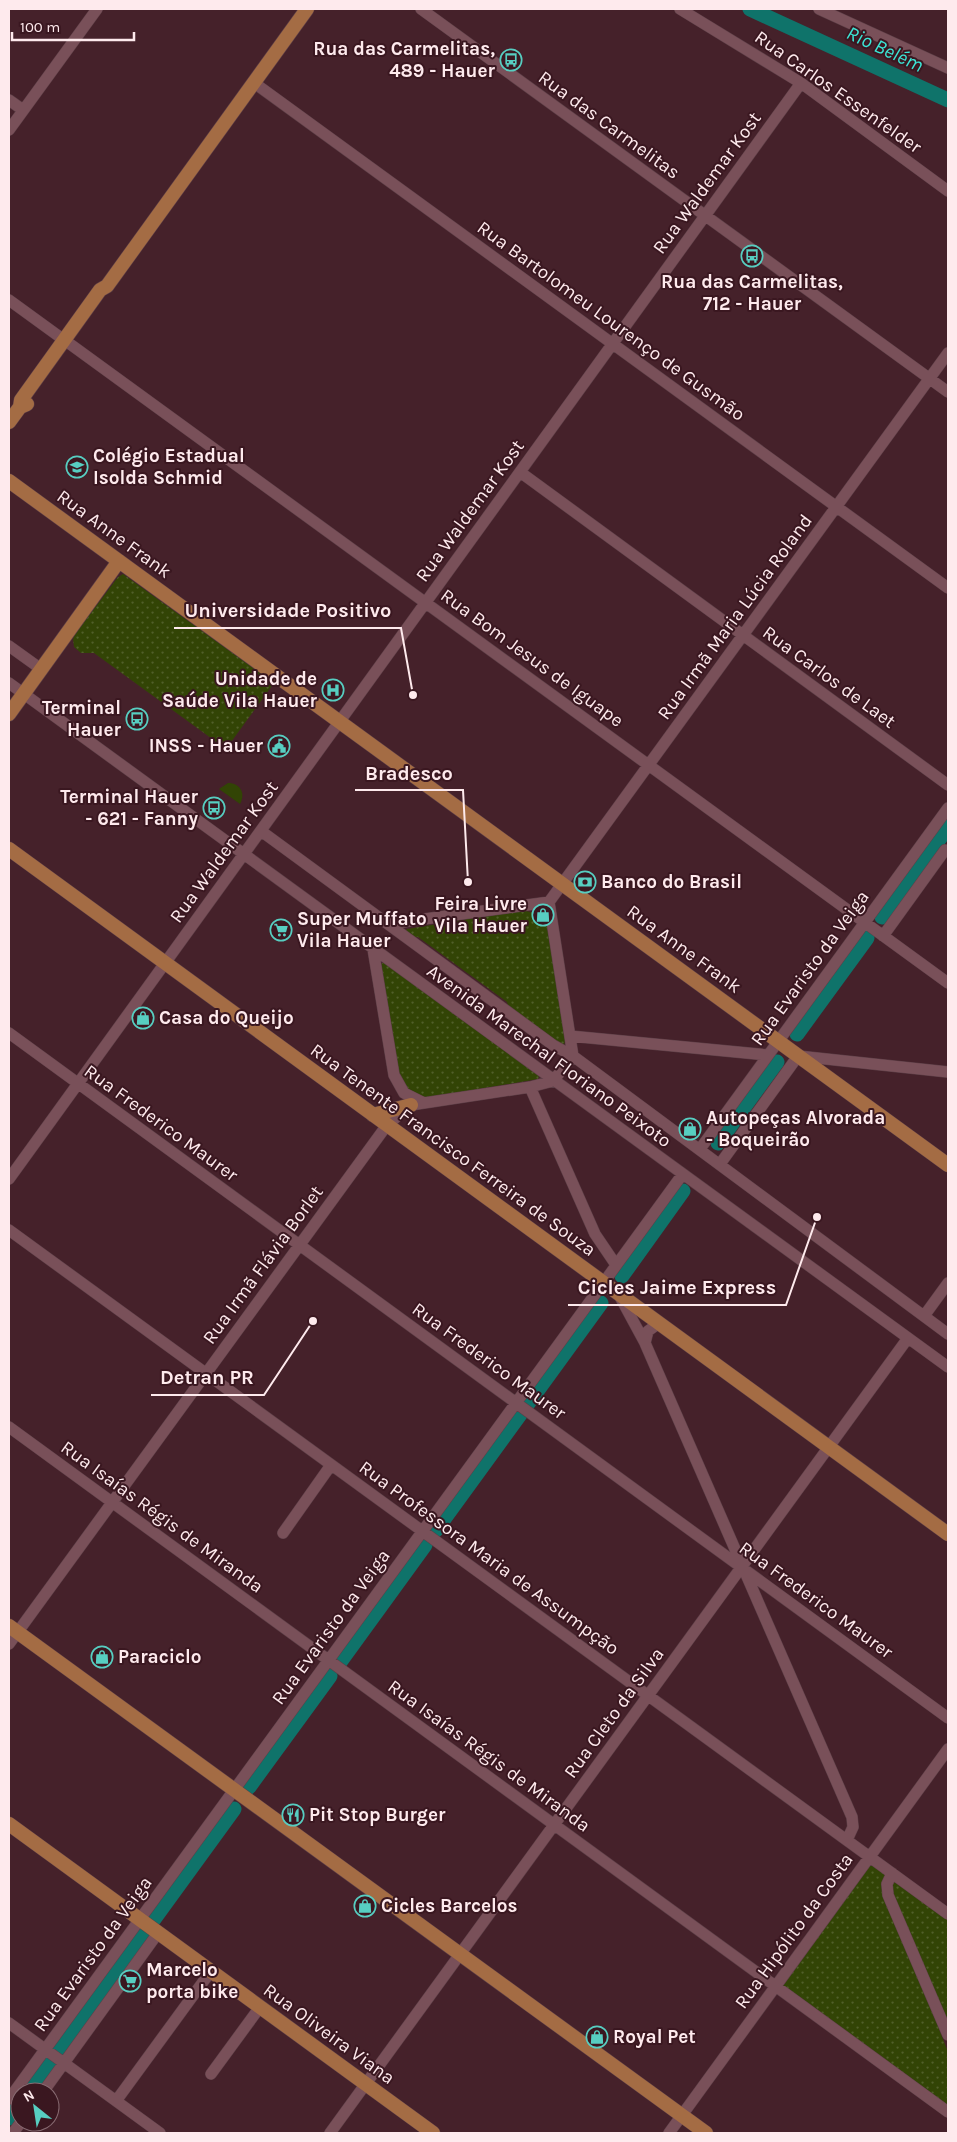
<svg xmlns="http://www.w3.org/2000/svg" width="957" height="2142" viewBox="0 0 957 2142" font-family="Karla,sans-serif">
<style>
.grass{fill:#324405}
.park{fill:url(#park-dots)}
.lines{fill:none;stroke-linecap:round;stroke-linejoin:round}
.river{stroke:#0f736a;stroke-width:15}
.minor-casing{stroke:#5d3f47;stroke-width:12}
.major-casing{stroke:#5d3f47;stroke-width:15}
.minor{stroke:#795059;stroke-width:11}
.major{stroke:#a46c44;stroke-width:14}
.labels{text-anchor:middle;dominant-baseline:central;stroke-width:4;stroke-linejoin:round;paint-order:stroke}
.poi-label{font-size:19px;font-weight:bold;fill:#feeaed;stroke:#3a1720;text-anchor:start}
.street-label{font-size:19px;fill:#feeaed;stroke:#3a1720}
.water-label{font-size:20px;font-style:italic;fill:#3ce6d6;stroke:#3a1720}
.leader{fill:none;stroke:#feeaed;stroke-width:2}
.callout-dot{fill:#feeaed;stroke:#3a1720;stroke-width:2}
.callout-label{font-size:20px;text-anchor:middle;font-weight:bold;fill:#feeaed;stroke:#3a1720;stroke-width:4;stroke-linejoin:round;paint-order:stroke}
</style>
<defs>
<pattern id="park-dots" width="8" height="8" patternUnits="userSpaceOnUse" patternTransform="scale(1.25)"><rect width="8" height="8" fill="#324405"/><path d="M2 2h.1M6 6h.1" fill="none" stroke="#515f2a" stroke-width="1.8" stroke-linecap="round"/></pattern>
</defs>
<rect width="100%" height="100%" fill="#45212a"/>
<!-- grass -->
<path class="grass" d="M228 783C240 783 246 793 240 804L219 789Z"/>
<!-- park -->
<path class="park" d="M123 574 274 683 226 749 94 653H81L74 647 73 639 75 634 118 577Z
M522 910 534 913 547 926 566 1040 564 1044H560L509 1008 507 1002 418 937 413 938 405 932 407 929Z
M384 962 537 1073 539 1076 538 1079 421 1099 400 1083 381 964Z
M870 1862 948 1920V2016L939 2029 948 2052V2107L781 1984Z"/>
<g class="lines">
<!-- river -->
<path class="river" d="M750 9 948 100
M882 917 948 827
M797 1034 867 938
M718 1143 777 1062
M622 1276 683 1191
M436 1530 601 1303
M340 1662 425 1545
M249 1787 330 1676
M154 1919 234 1809
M28 2092 145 1932
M9 2118 20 2103"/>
<!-- minor casing -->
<g class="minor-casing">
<path id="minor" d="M421 9 948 392
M680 9 801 83 948 191
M819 9 948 68
M253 82 948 588
M9 100 23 110
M9 130 97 9
M9 300 64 340
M70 344 948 983
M520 472 948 785
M9 646 41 669
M9 683 948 1367
M261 831 553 1045 573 1056 948 1334
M549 902 948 353
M388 924 549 902
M883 936 945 850
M373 949 394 1075 404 1093 424 1103
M9 1033 948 1718
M570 1036 768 1055
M530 1087 595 1234 616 1265
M700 1149 948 808
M720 1164 798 1056 948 1072
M9 1179 801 83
M9 1230 948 1914
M619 1295 645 1343 852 1817 853 1827 847 1840
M924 1316 948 1283
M645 1343 648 1331 659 1323
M9 1427 948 2112
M283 1533 331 1465
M9 1644 387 1125 411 1105 530 1087 553 1081 573 1056 549 902
M892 1873 887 1884 888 1895 948 2035
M9 2023 160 2133
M211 2074 260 2007
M43 2092 158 1933
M9 2099 682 1175
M116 2101 211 1971
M13 2133 21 2122
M330 2133 908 1338
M669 2133 948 1749"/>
</g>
<!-- major casing -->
<g class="major-casing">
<path id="major" d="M20 407 21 400 100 290 107 286 307 9
M9 422 20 407 27 404
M9 481 948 1165
M9 714 119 561
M9 849 948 1534
M373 1115 411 1105
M9 1626 706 2133
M9 1824 433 2133"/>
</g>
<!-- minor -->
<use href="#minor" class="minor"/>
<!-- major -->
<use href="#major" class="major"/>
</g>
<!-- icons -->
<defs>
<g id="bus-ring" transform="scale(1.125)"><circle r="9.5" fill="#3a1720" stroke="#57cec1" stroke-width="1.5"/><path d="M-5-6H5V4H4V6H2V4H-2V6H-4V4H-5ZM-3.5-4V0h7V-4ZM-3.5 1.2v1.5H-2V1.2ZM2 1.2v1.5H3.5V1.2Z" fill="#57cec1"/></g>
<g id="school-ring" transform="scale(1.125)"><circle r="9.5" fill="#3a1720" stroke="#57cec1" stroke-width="1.5"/><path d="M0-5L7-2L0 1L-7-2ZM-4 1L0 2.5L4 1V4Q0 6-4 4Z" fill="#57cec1"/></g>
<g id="hospital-ring" transform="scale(1.125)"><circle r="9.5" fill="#3a1720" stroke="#57cec1" stroke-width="1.5"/><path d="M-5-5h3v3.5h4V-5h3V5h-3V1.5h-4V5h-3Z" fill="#57cec1"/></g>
<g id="civic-ring" transform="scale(1.125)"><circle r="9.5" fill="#3a1720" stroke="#57cec1" stroke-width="1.5"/><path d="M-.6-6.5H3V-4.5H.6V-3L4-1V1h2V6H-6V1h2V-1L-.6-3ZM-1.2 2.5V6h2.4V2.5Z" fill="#57cec1"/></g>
<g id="bank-ring" transform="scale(1.125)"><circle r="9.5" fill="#3a1720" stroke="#57cec1" stroke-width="1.5"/><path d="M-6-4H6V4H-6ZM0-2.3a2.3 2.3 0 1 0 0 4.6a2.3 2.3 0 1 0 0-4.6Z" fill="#57cec1"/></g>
<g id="shop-ring" transform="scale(1.125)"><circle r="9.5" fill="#3a1720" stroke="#57cec1" stroke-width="1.5"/><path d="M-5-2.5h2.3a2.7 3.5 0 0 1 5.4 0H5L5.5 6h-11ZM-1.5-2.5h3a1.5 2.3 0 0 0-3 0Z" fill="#57cec1"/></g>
<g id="supermarket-ring" transform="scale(1.125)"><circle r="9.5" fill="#3a1720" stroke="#57cec1" stroke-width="1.5"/><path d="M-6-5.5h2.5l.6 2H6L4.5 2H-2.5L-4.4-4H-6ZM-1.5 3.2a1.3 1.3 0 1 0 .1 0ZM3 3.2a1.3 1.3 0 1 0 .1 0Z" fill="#57cec1"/></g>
<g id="restaurant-ring" transform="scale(1.125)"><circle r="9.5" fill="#3a1720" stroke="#57cec1" stroke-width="1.5"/><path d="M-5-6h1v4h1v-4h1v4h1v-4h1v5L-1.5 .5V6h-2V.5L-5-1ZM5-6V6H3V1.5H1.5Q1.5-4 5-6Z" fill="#57cec1"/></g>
</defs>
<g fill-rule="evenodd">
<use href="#bus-ring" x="511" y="60"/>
<use href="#bus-ring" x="752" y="256"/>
<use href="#school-ring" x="77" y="467"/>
<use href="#hospital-ring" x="333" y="690"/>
<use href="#bus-ring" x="137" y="719"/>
<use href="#civic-ring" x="279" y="746"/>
<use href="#bus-ring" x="214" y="808"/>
<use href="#bank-ring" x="585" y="882"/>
<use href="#shop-ring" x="543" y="915"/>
<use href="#supermarket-ring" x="281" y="930"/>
<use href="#shop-ring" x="143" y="1018"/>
<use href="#shop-ring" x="690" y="1129"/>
<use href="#shop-ring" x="102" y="1657"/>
<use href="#restaurant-ring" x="293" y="1815"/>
<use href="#shop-ring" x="365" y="1906"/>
<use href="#supermarket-ring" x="130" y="1981"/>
<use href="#shop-ring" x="597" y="2037"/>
</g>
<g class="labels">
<!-- poi labels -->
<g class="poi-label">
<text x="495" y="49" text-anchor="end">Rua das Carmelitas,<tspan x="495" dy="22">489 - Hauer</tspan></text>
<text x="752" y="282" text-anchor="middle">Rua das Carmelitas,<tspan x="752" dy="22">712 - Hauer</tspan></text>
<text x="93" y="456">Colégio Estadual<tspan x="93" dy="22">Isolda Schmid</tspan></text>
<text x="317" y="679" text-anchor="end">Unidade de<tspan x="317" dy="22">Saúde Vila Hauer</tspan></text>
<text x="121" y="708" text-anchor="end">Terminal<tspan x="121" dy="22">Hauer</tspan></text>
<text x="263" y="746" text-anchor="end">INSS - Hauer</text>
<text x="198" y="797" text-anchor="end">Terminal Hauer<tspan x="198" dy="22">- 621 - Fanny</tspan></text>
<text x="601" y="882">Banco do Brasil</text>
<text x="527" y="904" text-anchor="end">Feira Livre<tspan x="527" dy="22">Vila Hauer</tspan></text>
<text x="297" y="919">Super Muffato<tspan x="297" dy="22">Vila Hauer</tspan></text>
<text x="159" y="1018">Casa do Queijo</text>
<text x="706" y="1118">Autopeças Alvorada<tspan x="706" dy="22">- Boqueirão</tspan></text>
<text x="118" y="1657">Paraciclo</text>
<text x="309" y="1815">Pit Stop Burger</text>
<text x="381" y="1906">Cicles Barcelos</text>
<text x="146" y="1970">Marcelo<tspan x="146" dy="22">porta bike</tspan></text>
<text x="613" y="2037">Royal Pet</text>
</g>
<!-- street labels -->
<g class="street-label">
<text transform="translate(838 92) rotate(35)">Rua Carlos Essenfelder</text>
<text transform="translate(609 125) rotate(36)">Rua das Carmelitas</text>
<text transform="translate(707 183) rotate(-54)">Rua Waldemar Kost</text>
<text transform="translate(611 321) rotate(36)">Rua Bartolomeu Lourenço de Gusmão</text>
<text transform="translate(470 511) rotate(-54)">Rua Waldemar Kost</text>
<text transform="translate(114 534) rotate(36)">Rua Anne Frank</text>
<text transform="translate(735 617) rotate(-54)">Rua Irmã Maria Lúcia Roland</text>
<text transform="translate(532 658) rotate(36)">Rua Bom Jesus de Iguape</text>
<text transform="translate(829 677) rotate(36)">Rua Carlos de Laet</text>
<text transform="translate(224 852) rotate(-54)">Rua Waldemar Kost</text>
<text transform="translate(684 949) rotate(36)">Rua Anne Frank</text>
<text transform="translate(810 968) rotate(-54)">Rua Evaristo da Veiga</text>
<text transform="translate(549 1056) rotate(36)">Avenida Marechal Floriano Peixoto</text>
<text transform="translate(161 1123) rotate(36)">Rua Frederico Maurer</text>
<text transform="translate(453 1150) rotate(36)">Rua Tenente Francisco Ferreira de Souza</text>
<text transform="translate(263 1265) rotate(-54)">Rua Irmã Flávia Borlet</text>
<text transform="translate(489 1361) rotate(36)">Rua Frederico Maurer</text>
<text transform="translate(162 1517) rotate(36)">Rua Isaías Régis de Miranda</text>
<text transform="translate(489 1558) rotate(36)">Rua Professora Maria de Assumpção</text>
<text transform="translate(816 1600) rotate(36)">Rua Frederico Maurer</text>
<text transform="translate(331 1627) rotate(-54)">Rua Evaristo da Veiga</text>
<text transform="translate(614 1713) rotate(-54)">Rua Cleto da Silva</text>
<text transform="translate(489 1756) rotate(36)">Rua Isaías Régis de Miranda</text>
<text transform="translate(794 1931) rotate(-54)">Rua Hipólito da Costa</text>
<text transform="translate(93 1954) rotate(-54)">Rua Evaristo da Veiga</text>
<text transform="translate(329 2034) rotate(36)">Rua Oliveira Viana</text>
</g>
<!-- water labels -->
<g class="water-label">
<text transform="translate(885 49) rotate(25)">Rio Belém</text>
</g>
</g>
<!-- callouts -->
<path class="leader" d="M413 695L401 628H174M468 882L463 790H355M817 1217L786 1305H568M313 1321L264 1395H151"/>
<g class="callout-dot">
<circle cx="413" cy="695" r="5"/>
<circle cx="468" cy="882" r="5"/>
<circle cx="817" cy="1217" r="5"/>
<circle cx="313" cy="1321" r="5"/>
</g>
<g class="callout-label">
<text x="288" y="617">Universidade Positivo</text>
<text x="409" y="780">Bradesco</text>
<text x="677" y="1294">Cicles Jaime Express</text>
<text x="207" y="1384">Detran PR</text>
</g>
<!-- border -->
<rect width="957" height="2142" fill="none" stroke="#feeaed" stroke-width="20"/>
<!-- north arrow -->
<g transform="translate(35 2107) rotate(330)"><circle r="24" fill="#3a1720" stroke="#886b72"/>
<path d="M0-4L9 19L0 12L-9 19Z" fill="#57cec1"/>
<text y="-8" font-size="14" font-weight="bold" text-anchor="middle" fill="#feeaed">N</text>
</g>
<!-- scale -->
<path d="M12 32v8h122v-8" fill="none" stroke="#feeaed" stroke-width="2.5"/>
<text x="20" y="32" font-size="15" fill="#feeaed" stroke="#3a1720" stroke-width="4" paint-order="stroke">100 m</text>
</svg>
